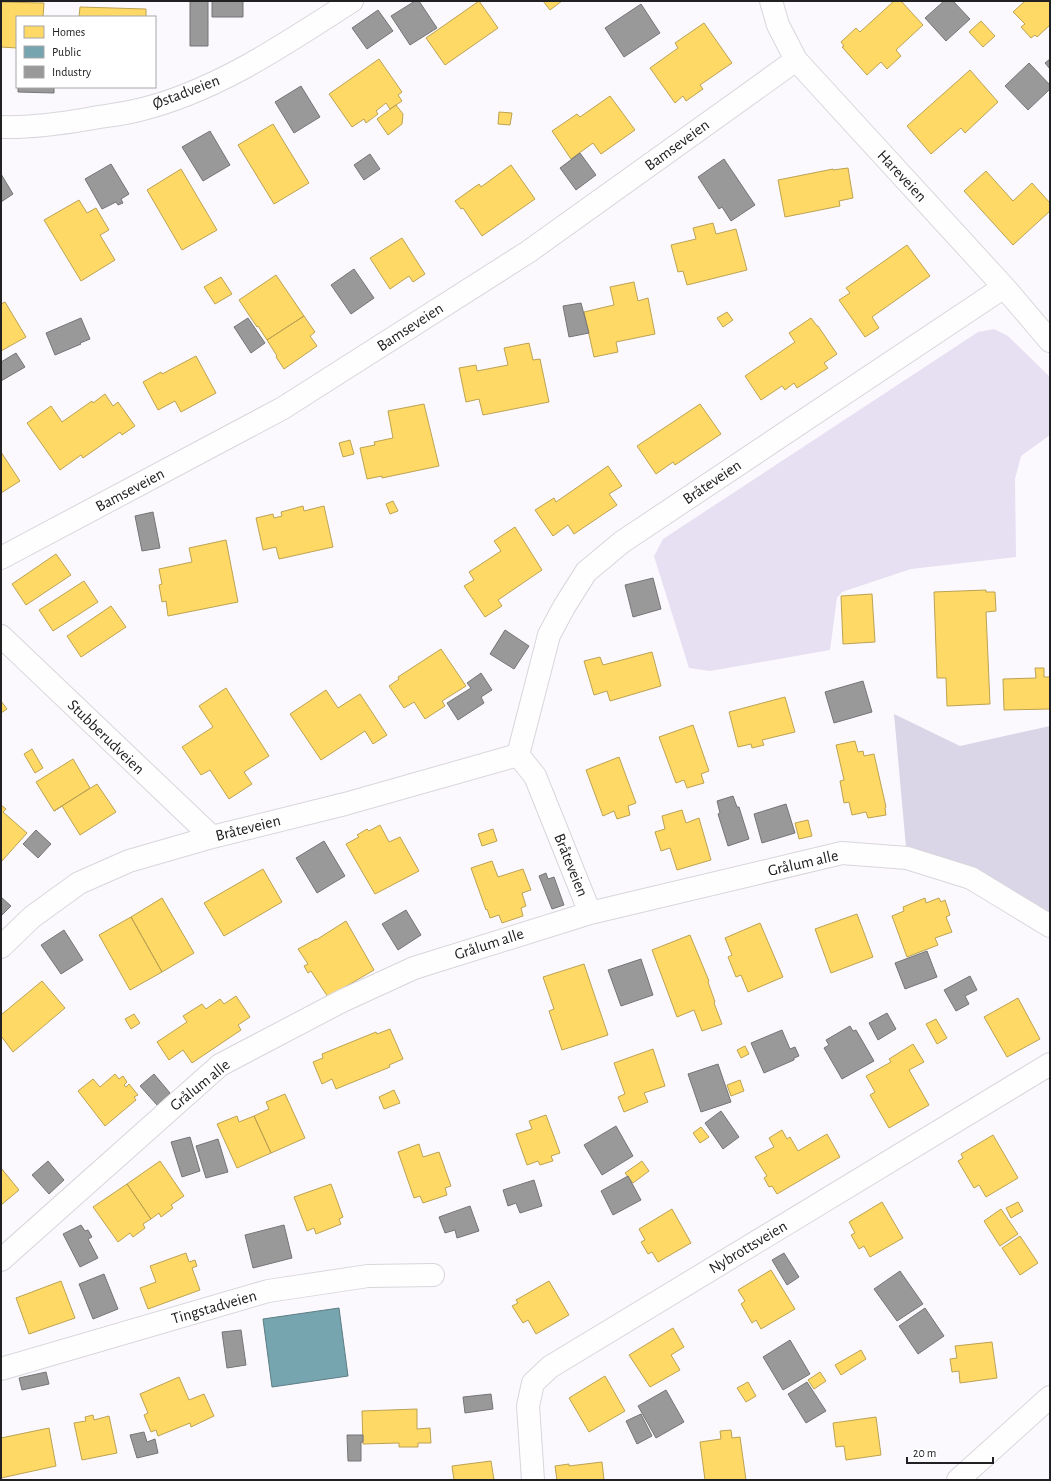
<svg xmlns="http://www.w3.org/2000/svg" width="1051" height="1481" viewBox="0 0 1051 1481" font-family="'Alegreya Sans',sans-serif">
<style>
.green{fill:#e6e0f2}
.forest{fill:#dbd5e8}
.homes{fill:#ffd966;stroke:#bca252}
.public{fill:#76a5af;stroke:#5c7d85}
.industry{fill:#999;stroke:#757576}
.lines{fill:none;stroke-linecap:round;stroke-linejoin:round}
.street-casing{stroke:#d8d6da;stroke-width:24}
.primary-casing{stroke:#d8d6da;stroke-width:24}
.street{stroke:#fefeff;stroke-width:22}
.primary{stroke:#fefeff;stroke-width:22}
.labels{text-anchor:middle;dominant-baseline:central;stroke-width:4;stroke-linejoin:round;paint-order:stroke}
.street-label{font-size:16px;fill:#212023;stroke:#fff}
</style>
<rect width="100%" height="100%" fill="#fbf9fe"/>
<!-- green -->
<path class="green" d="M994 329 1008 336 1050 377V435L1021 456 1015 479 1016 557 911 569 842 592 837 598 830 650 710 671 689 668 654 556 663 539 978 332Z"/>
<!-- forest -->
<path class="forest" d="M894 714 960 746 1050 726V926L907 858Z"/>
<!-- homes -->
<path class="homes" d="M479 1 498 28 445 65 426 38Z
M543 1H562L550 10Z
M894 1H901L923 25 896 50 901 56 887 69 881 62 867 75 842 47 844 46 841 42 856 28 860 32Z
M1025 1H1050V25L1037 37 1035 35 1031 38 1021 27 1025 24 1013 12Z
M1 2 44 3 43 17H17V48L1 47Z
M80 7 146 9V17H79Z
M981 21 995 36 983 47 969 32Z
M704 23 732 63 700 85 703 89 686 101 683 96 675 103 650 68 678 48 675 43Z
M379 59 402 92 398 95 402 101 390 109 386 103 376 111 378 114 366 123 364 119 352 127 329 94Z
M970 70 998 102 965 133 961 128 931 154 907 126Z
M610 96 635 130 601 154 593 143 571 159 552 131 577 114 580 117Z
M396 105 403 114 402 124 388 135 377 119Z
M499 112 512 113 510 125 498 124Z
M273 124 309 183 274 204 238 145Z
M511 165 535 199 482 236 463 208 461 209 455 201 479 184 481 187Z
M848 168 853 198 839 201 840 206 785 217 778 180 833 169V170Z
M181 169 217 230 182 250 147 190Z
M986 171 1013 201 1032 183 1050 203V211L1013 245 964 191Z
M79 200 87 213 96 208 109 230 100 235 115 260 81 281 44 220Z
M713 223 716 234 736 229 747 270 687 285 683 271 678 272 671 245 696 239 693 228Z
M402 238 425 274 413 282 409 276 390 289 370 258Z
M907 245 930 276 872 317 879 328 865 337 839 300 850 293 846 288Z
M276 275 304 316 267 340 258 326 257 327 239 300Z
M221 277 232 294 215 304 204 287Z
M634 282 638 301 648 298 655 334 616 342 618 352 594 357 584 312 614 305 610 287Z
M5 302 26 337 1 351V304Z
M727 312 733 320 723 327 717 318Z
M304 316 315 332 310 336 317 346 284 369 276 357 277 356 267 340Z
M811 318 817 326H818L837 354 824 363 828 368 797 388 794 383 785 390 782 386 761 400 745 376 795 342 789 333Z
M529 343 533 360 540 359 549 402 483 415 479 399 466 402 459 368 476 365 477 371 508 365 504 348Z
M196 356 216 393 181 412 175 401 158 410 143 382 161 372 162 374Z
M105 394 113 406 118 402 135 426 122 435 120 432 83 458 81 455 60 470 27 423 51 406 62 422 92 401 93 403Z
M424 404 439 466 382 478V476L367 479 360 448 375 445 374 442 393 438 388 411Z
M700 404 721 434 675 465 673 462 656 474 637 446Z
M350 440 354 454 343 457 339 443Z
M1 452 20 481 1 493Z
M608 466 622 486 609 494 617 505 574 534 568 525 553 536 535 510 554 498 556 502Z
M393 501 398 511 390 514 386 504Z
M303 506 304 511 324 506 333 547 279 559 276 547 263 550 256 518 273 514 274 518 282 516 281 512Z
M515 527 542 570 498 600 502 606 485 617 464 586 474 580 469 572 501 551 494 541Z
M226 540 238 602 168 616 166 601 162 602 159 585 162 584 159 569 192 562 189 548Z
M56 554 71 575 26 605 12 584Z
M84 581 98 602 53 631 39 610Z
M986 590V592H995L996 611 986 612 990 704 947 706 946 678H937L934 592Z
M872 594 875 642 843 644 841 596Z
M111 606 126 627 81 657 67 636Z
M441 649 466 686 442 701 445 706 425 719 414 702 404 708 389 686 399 679 398 677Z
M652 652 661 686 610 701 607 691 594 695 584 661 600 657 603 665Z
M1035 668H1044V677H1050V709L1004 710 1003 679 1036 678Z
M226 688 269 756 244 772 252 784 229 799 210 770 201 775 182 747 213 727 199 706Z
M326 690 338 708 360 694 387 735 373 744 365 731 321 760 290 714Z
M785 697 795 732 762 740 764 745 752 748 751 744 738 747 729 712Z
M1 701 7 709 1 713Z
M693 725 709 771 701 774 704 783 687 788 684 780 676 783 659 737Z
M855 741 858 752 863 751 864 756 874 754 886 807 885 808 886 815 868 818 866 812 852 815 849 802 844 803 840 781 844 780 836 745Z
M32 749 43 768 35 773 24 754Z
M619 757 636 803 628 806 630 815 617 819 614 811 603 816 586 770Z
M73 759 90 788 54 811 36 782Z
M97 784 116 812 80 835 62 806 54 811Z
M1 805 6 809 3 812 27 833 1 862Z
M682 810 686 823 699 818 711 860 677 870 670 848 661 851 655 832 665 829 662 816Z
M808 820 812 836 799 839 795 823Z
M380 825 389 842 400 837 419 871 375 894 346 844 359 837 357 835 367 829 369 831Z
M493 829 497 841 482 846 478 834Z
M492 861 498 877 523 869 531 890 522 893 526 906 521 908 523 916 502 923 499 915 490 918 487 909 486 910 471 868Z
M263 869 282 902 224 936 204 903Z
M162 898 194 953 162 972 131 917Z
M925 898 926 903 939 898 941 902 945 900 950 915 946 917 952 932 935 938 938 945 907 957 892 916 904 911 903 907Z
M857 914 873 957 831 973 815 929Z
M131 917 162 972 130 990 99 935Z
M346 921 374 970 328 997 311 971 308 973 304 966 308 964 298 949 316 939V940Z
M760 923 783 977 748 992 741 975 736 977 728 957 732 955 725 938Z
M690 935 709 981 708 982 715 1002 714 1003 722 1024 702 1031 694 1010 677 1017 652 950Z
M584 964 608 1035 562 1050 549 1011 554 1009 543 977Z
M42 981 65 1008 13 1052 1 1036V1015Z
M236 996 250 1017 238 1025 241 1030 192 1063 183 1050 169 1060 157 1042 187 1022 183 1016 202 1004 206 1009 220 999 224 1004Z
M1018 998 1040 1039 1007 1057 984 1017Z
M134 1014 140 1023 131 1029 125 1019Z
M936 1019 947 1038 937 1044 926 1024Z
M390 1029 403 1059 389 1065 390 1067 336 1089 332 1079 322 1084 313 1062 323 1058 322 1054 376 1032 377 1034Z
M913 1044 924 1062 909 1070 929 1105 889 1128 870 1095 875 1092 866 1076 891 1062 889 1059Z
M745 1046 749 1054 741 1058 737 1050Z
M653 1049 665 1086 644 1093 648 1102 624 1112 618 1097 625 1094 614 1063Z
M115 1074 119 1079 123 1076 127 1082 124 1085 126 1087 129 1084 138 1095 134 1097 136 1100 105 1126 78 1091 93 1079 100 1087Z
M740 1080 744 1091 731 1096 727 1085Z
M394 1090 400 1103 384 1109 379 1097Z
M285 1094 305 1138 271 1153 254 1116 269 1109 266 1102Z
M546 1115 560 1153 551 1156 553 1161 540 1165 538 1161 527 1165 516 1134 532 1129 529 1121Z
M237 1116 239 1122 254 1116 271 1153 237 1168 217 1124Z
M701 1127 709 1137 700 1143 693 1133Z
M782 1130 787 1139 790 1137 798 1151 827 1134 840 1157 777 1194 772 1186 769 1187 764 1178 767 1176 755 1157 774 1147 769 1138Z
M993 1135 1018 1178 986 1197 979 1185 974 1188 958 1161 963 1158 961 1154Z
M419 1144 423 1157 439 1152 451 1186 445 1188 447 1195 423 1203 420 1196 414 1198 398 1152Z
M160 1161 184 1196 171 1205 173 1208 161 1217 159 1213 151 1219 127 1184Z
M642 1161 649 1171 633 1183 625 1173Z
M1 1168 19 1190 1 1205Z
M127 1184 151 1219 143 1224 145 1228 133 1237 130 1233 118 1242 93 1207Z
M331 1184 343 1217 339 1219 341 1224 316 1234 314 1228 307 1231 294 1197Z
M882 1202 903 1238 870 1257 864 1246 859 1249 851 1235 855 1233 849 1222Z
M1018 1202 1023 1211 1011 1218 1006 1208Z
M672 1209 691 1243 658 1262 652 1252 648 1254 641 1242 645 1240 639 1229Z
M1001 1209 1018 1234 1000 1246 984 1221Z
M1020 1236 1038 1263 1020 1275 1002 1248Z
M186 1253 189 1262 195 1260 197 1266 192 1268 200 1290 148 1309 140 1288 156 1282 150 1266Z
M771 1270 795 1309 761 1329 756 1320 752 1323 741 1304 745 1301 738 1290Z
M61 1281 75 1318 29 1334 16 1298Z
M549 1281 569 1315 536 1334 528 1320 523 1323 512 1306 518 1303 516 1300Z
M673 1328 684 1347 671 1355 680 1370 650 1387 629 1355Z
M992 1342 997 1378 960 1383 959 1371 952 1372 950 1359 957 1358 955 1346Z
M861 1350 866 1359 841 1375 835 1365Z
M820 1372 826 1381 814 1389 808 1380Z
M605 1376 625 1411 589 1432 569 1398Z
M179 1377 189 1400 204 1394 214 1416 191 1427 190 1423 158 1436 156 1430 151 1432 144 1415 148 1413 140 1394Z
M748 1382 756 1396 746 1402 737 1388Z
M417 1409V1429L430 1428 431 1443H418V1447H399V1443L363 1444 362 1411Z
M93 1415 94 1420 109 1416 117 1453 82 1460 74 1423 86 1421 85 1417Z
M876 1417 881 1455 846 1460 844 1446 836 1447 833 1423Z
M49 1428 56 1466 1 1478V1438Z
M731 1430 732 1438 740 1437 746 1480H705L700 1442 721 1439 720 1431Z
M491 1461 494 1480H454L452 1466Z
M602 1462 604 1480H557L555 1466 569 1464V1466Z"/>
<!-- public -->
<path class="public" d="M339 1308 348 1376 272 1387 263 1319Z"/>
<!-- industry -->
<path class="industry" d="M190 1H208V46H190Z
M212 1H243V17H212Z
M415 1H419L437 28 410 45 391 16Z
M944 1H953L970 19 946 41 925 18Z
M641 4 660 33 624 57 605 28Z
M378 10 393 31 367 49 352 28Z
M1050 59V69L1045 63Z
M1029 63 1050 85V89L1028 110 1005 86Z
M301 86 320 117 294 133 275 102Z
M18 87H54V93L18 92Z
M210 131 230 165 203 181 182 147Z
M580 153 596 175 576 190 560 168Z
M370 154 380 169 364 180 354 165Z
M724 159 755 205 731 221 722 207 719 209 698 177Z
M111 164 129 194 121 199 123 203 118 205 116 202 102 209 85 179Z
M1 174 13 194 1 202Z
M354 269 374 298 351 314 331 285Z
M581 303 589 333 569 337 563 306Z
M81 318 90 339 80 343 81 344 55 355 46 333Z
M248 318 265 343 251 353 234 327Z
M16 353 25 367 1 381V362Z
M153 512 160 548 142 551 135 516Z
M653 578 661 609 633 617 625 585Z
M505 630 529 646 514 669 490 654Z
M481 673 492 690 481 697 484 703 458 720 447 703 471 688 467 683Z
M863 681 872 712 834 723 825 692Z
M733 796 737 807H739L749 839 728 846 718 814 720 813 717 801Z
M786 804 795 833 762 843 754 814Z
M36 830 51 844 38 858 23 844Z
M324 841 345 876 317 893 296 858Z
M546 873 548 879 554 877 564 905 552 909 539 876Z
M1 897 11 906 1 916Z
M406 910 421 935 398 950 382 924Z
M64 930 83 960 61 974 41 945Z
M927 951 937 977 905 989 895 963Z
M641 959 653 995 621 1006 608 970Z
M970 976 977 990 965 996 969 1004 956 1011 944 990Z
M887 1013 896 1029 878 1040 869 1023Z
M850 1026 853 1031 856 1030 874 1061 842 1079 824 1048 829 1045 826 1040Z
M782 1030 790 1049 795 1047 799 1056 794 1058V1060L764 1073 751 1043Z
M718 1064 731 1102 701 1112 688 1074Z
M154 1074 170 1093 157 1105 140 1086Z
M721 1111 739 1137 723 1149 705 1123Z
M616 1126 633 1156 602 1175 584 1145Z
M190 1137 200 1171 182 1177 171 1142Z
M218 1139 228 1172 206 1178 196 1146Z
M48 1161 64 1180 49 1194 32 1175Z
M628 1176 641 1200 613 1215 601 1191Z
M534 1180 542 1206 520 1213 516 1203 508 1206 503 1190Z
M470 1206 479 1231 457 1238 455 1230 445 1233 439 1217Z
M81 1225 85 1231 88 1230 92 1237 88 1239 98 1258 80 1267 63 1234Z
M284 1225 292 1258 253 1268 245 1235Z
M784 1253 799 1277 787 1285 772 1260Z
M900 1271 923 1304 897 1321 874 1289Z
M104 1274 118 1309 93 1319 79 1284Z
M925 1308 944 1336 918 1354 899 1326Z
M241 1330 246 1365 227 1368 222 1332Z
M790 1340 810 1374 783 1390 763 1357Z
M46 1372 49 1384 22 1390 19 1378Z
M807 1382 826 1411 806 1423 788 1394Z
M666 1390 684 1422 656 1438 638 1406Z
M491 1394 493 1409 465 1413 463 1397Z
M641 1414 652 1436 637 1444 626 1421Z
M144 1432 147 1442 155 1439 158 1453 137 1458 130 1435Z
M347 1435H363V1442H361V1461H348Z"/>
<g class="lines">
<!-- street casing -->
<g class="street-casing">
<path id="street" d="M771 1 778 25 796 60 1004 287 1050 341
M1 127C31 128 59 124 88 119 105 116 123 114 139 110 217 91 285 44 352 1
M1 558 283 408 528 252 796 60
M1 636 212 837
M518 755 549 635 564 607 586 572 622 542 1004 287
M1 947 32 917 79 883 129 861 212 837 345 804 518 755 535 776 590 913
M1 1260 220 1065 342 1001 414 968 590 913 842 853 907 858 971 878 1050 926
M1 1369 268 1291 368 1276 433 1275
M533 1480 528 1406 533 1383 550 1367 1050 1064"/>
</g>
<!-- primary casing -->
<g class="primary-casing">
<path id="primary" d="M958 1480 1050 1397"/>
</g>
<!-- street -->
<use href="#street" class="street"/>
<!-- primary -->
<use href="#primary" class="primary"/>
</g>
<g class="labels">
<!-- street labels -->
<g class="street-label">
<text transform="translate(186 92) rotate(-21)">Østadveien</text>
<text transform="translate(677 145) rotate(-36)">Bamseveien</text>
<text transform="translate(902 176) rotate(47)">Hareveien</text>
<text transform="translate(410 327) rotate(-33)">Bamseveien</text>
<text transform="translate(712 482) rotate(-34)">Bråteveien</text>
<text transform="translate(130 490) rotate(-28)">Bamseveien</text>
<text transform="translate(106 737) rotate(44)">Stubberudveien</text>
<text transform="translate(248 828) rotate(-14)">Bråteveien</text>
<text transform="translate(803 863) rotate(-13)">Grålum alle</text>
<text transform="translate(571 865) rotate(68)">Bråteveien</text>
<text transform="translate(489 944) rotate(-18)">Grålum alle</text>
<text transform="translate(200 1085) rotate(-39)">Grålum alle</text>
<text transform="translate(748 1247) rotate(-31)">Nybrottsveien</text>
<text transform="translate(214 1307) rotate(-16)">Tingstadveien</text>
</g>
</g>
<!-- border -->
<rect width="1051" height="1481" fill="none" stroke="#212023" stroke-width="4"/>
<!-- legend -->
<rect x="16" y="16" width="140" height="72" fill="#ffffff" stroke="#a6a6a7"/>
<rect x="24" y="26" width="20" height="12" fill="#ffd966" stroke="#a6a6a7"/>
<text x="52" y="36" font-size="12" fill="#212023">Homes</text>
<rect x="24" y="46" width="20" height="12" fill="#76a5af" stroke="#a6a6a7"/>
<text x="52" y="56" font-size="12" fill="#212023">Public</text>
<rect x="24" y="66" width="20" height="12" fill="#999999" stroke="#a6a6a7"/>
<text x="52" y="76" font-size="12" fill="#212023">Industry</text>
<!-- scale -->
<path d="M907 1457v6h86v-6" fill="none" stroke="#212023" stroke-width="2"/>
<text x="913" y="1457" font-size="12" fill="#212023" stroke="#ffffff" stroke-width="3" paint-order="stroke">20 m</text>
</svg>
